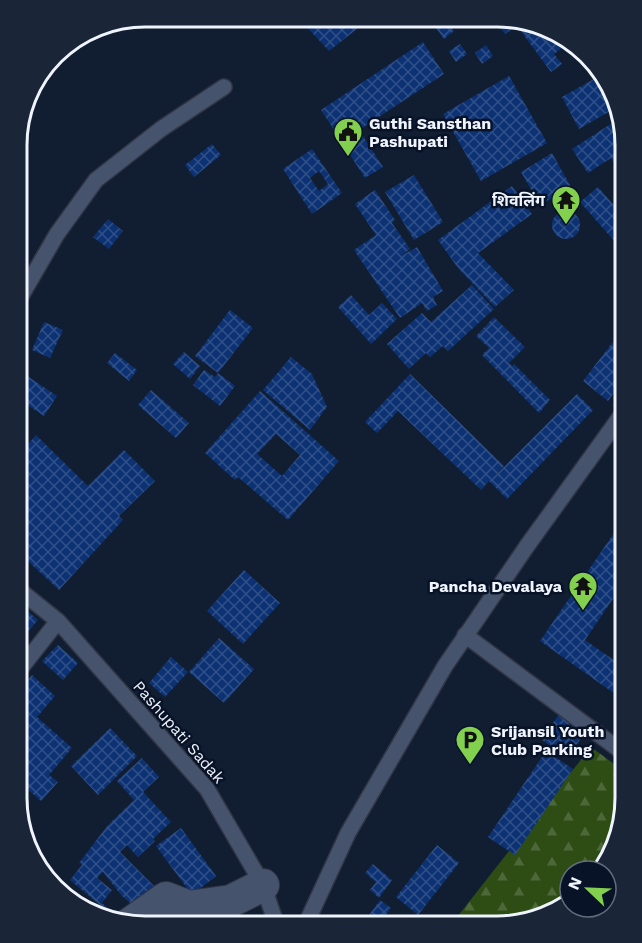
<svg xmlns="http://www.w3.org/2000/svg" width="642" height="943" viewBox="0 0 642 943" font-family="'Work Sans','Noto Sans Devanagari',sans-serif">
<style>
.forest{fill:url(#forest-firs)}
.building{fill:url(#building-cross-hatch);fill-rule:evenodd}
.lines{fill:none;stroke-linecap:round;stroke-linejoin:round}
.service-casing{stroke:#313646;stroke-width:18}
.minor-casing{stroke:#313646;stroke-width:34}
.service{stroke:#45546c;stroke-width:15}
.minor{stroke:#45546c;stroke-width:32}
.labels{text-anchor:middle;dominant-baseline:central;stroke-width:5;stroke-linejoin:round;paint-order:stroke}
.poi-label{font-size:16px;font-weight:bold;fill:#eff4fd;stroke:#081327;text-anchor:start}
.street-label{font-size:16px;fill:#eff4fd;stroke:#081327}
.rim{fill:none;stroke:#eff4fd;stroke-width:3}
</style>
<defs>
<pattern id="forest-firs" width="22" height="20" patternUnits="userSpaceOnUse" patternTransform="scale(1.5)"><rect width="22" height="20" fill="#2d4d15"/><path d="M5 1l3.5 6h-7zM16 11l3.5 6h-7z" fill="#4c6738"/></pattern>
<pattern id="building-cross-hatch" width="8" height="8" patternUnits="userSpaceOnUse" patternTransform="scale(1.5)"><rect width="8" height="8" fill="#0c3273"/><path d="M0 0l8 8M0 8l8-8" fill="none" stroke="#305088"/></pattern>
</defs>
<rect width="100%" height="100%" fill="#111d31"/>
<!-- forest -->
<path class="forest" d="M591 747 625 772V807L601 871H570V899L547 917 498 926H450Z"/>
<!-- building -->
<path class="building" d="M506 19H509L515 27 505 34 498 25Z
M512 19H522L571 41 554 54 562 64 551 72Z
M447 20 454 31 444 39 436 28Z
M308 21H367L329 51 304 24Z
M423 42 444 74 359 130 383 167 365 178 321 110Z
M460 44 467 54 456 62 449 51Z
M486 45 493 56 482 64 475 53Z
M509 76 547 143 481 181 443 114Z
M594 79 612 110 579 129 562 97Z
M620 118 625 145V173L622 175 611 158 588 173 572 149Z
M212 144 221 155 194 177 185 165Z
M312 149 342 193 312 214 283 169ZM319 171 328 184 319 191 310 178Z
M552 153 571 187 540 205 521 172Z
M414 175 443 222 414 240 385 192Z
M512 186 532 214 478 253 514 290 495 307 458 268 438 240Z
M598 187 625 218V251L624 252 580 202Z
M375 190 395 220 392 223 410 249 401 256 417 247 443 291 433 297 437 305 427 311 422 303 400 318 354 250 376 235 355 204Z
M552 225a14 14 0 1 1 28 0a14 14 0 1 1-28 0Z
M108 219 123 231 109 249 93 237Z
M472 285 494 309 448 351 443 346 430 357 426 353 409 369 387 344 422 313 431 322Z
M351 295 369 315 382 303 397 319 371 344 338 307Z
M230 310 253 328 218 373 195 356Z
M494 317 525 347 509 363 512 366 514 364 550 400 539 413 482 355 489 348 476 336Z
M44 322 63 330 50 358 32 350Z
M625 326V378L608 401 583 381Z
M184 352 200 366 190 379 173 364Z
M115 353 137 370 129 381 107 363Z
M291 357 312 374 327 407 310 430 263 390Z
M204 370 215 377 218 373 235 386 220 406 193 385Z
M20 371 57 396 44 416 17 398V374Z
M410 374 504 466 494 477 577 394 593 410 507 499 489 481 481 490 398 411 377 433 365 422Z
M151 390 189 423 176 438 138 405Z
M260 391 339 461 288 520 238 477 235 480 205 453ZM276 434 300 455 282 476 257 454Z
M36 435 88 486 124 450 155 481 119 516 123 520 59 590 17 551V456Z
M625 517V581L585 640 625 668V701L540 641Z
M244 570 280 603 243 644 207 611Z
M17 602 38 620 17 644Z
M219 638 254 669 224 703 189 672Z
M58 645 78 663 63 680 42 661Z
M171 657 188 672 165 697 149 683Z
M32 675 55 696 37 717 72 748 49 775 58 782 41 801 17 780V741L23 734 17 728V692Z
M561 712 587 730 567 758 541 739Z
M110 728 137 756 98 795 71 766Z
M546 751 573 769 515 855 488 837Z
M142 758 159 777 143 792 171 822 153 839 155 841 138 857 127 845 120 852 162 894 141 912 121 895 103 872 97 878 112 890 102 903 121 920 119 922 94 912 100 905 70 880 82 865 79 863 108 825 134 800 117 781Z
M181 828 216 876 192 895 156 846Z
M437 845 459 863 418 915 396 897Z
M373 864 392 880 379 898 370 890 376 882 365 873Z
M380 900 391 908 378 926H361Z
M215 908 234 923 231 926H201Z"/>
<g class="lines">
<!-- service casing -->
<g class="service-casing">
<path id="service" d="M17 303 57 234 96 180 161 129 224 87
M17 588 58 621 207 789 263 885 277 926
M465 635 625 754
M17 673 58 621
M305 926 348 833 445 666 527 546 625 410"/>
</g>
<!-- minor casing -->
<g class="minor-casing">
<path id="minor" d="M128 925 166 898 189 907 231 901 263 885"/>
</g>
<!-- service -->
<use href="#service" class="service"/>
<!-- minor -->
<use href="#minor" class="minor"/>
</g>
<!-- icons -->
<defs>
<g id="civic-pin" transform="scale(1.5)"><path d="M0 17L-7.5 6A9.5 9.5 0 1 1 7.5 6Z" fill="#83d04e" stroke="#081327"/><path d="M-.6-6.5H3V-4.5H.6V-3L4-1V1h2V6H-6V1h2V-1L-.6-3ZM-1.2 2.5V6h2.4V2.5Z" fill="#111"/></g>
<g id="temple-pin" transform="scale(1.5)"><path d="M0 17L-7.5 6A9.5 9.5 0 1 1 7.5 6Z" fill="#83d04e" stroke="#081327"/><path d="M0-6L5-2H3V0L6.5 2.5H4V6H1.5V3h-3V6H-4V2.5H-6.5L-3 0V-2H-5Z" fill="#111"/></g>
<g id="parking-pin" transform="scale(1.5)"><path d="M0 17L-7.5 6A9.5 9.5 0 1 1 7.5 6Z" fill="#83d04e" stroke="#081327"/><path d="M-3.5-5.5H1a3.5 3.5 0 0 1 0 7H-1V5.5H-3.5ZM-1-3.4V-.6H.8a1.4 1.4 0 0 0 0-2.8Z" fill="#111"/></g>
</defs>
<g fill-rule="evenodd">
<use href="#civic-pin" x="348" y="132"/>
<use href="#temple-pin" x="566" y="200"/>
<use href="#temple-pin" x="583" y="586"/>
<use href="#parking-pin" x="470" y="740"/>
</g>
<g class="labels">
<!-- poi labels -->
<g class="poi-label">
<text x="369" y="123">Guthi Sansthan<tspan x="369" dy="18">Pashupati</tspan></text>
<text x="545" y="200" text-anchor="end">शिवलिंग</text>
<text x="562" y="586" text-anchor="end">Pancha Devalaya</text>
<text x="491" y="731">Srijansil Youth<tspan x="491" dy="18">Club Parking</tspan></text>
</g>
<!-- street labels -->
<g class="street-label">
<text transform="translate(179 732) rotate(49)">Pashupati Sadak</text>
</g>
</g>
<!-- crop -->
<path d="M0 0H642V943H0ZM145 27H497A118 118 0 0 1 615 145V798A118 118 0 0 1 497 916H145A118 118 0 0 1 27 798V145A118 118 0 0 1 145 27Z" fill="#1a2538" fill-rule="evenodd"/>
<path class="rim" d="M145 27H497A118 118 0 0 1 615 145V798A118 118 0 0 1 497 916H145A118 118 0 0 1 27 798V145A118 118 0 0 1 145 27Z"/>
<!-- north arrow -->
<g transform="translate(588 889) rotate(293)"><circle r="28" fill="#081327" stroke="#646d7d" stroke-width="1.5"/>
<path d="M0-4.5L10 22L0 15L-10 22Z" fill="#83d04e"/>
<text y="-9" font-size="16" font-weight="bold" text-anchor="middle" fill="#eff4fd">N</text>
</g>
</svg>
